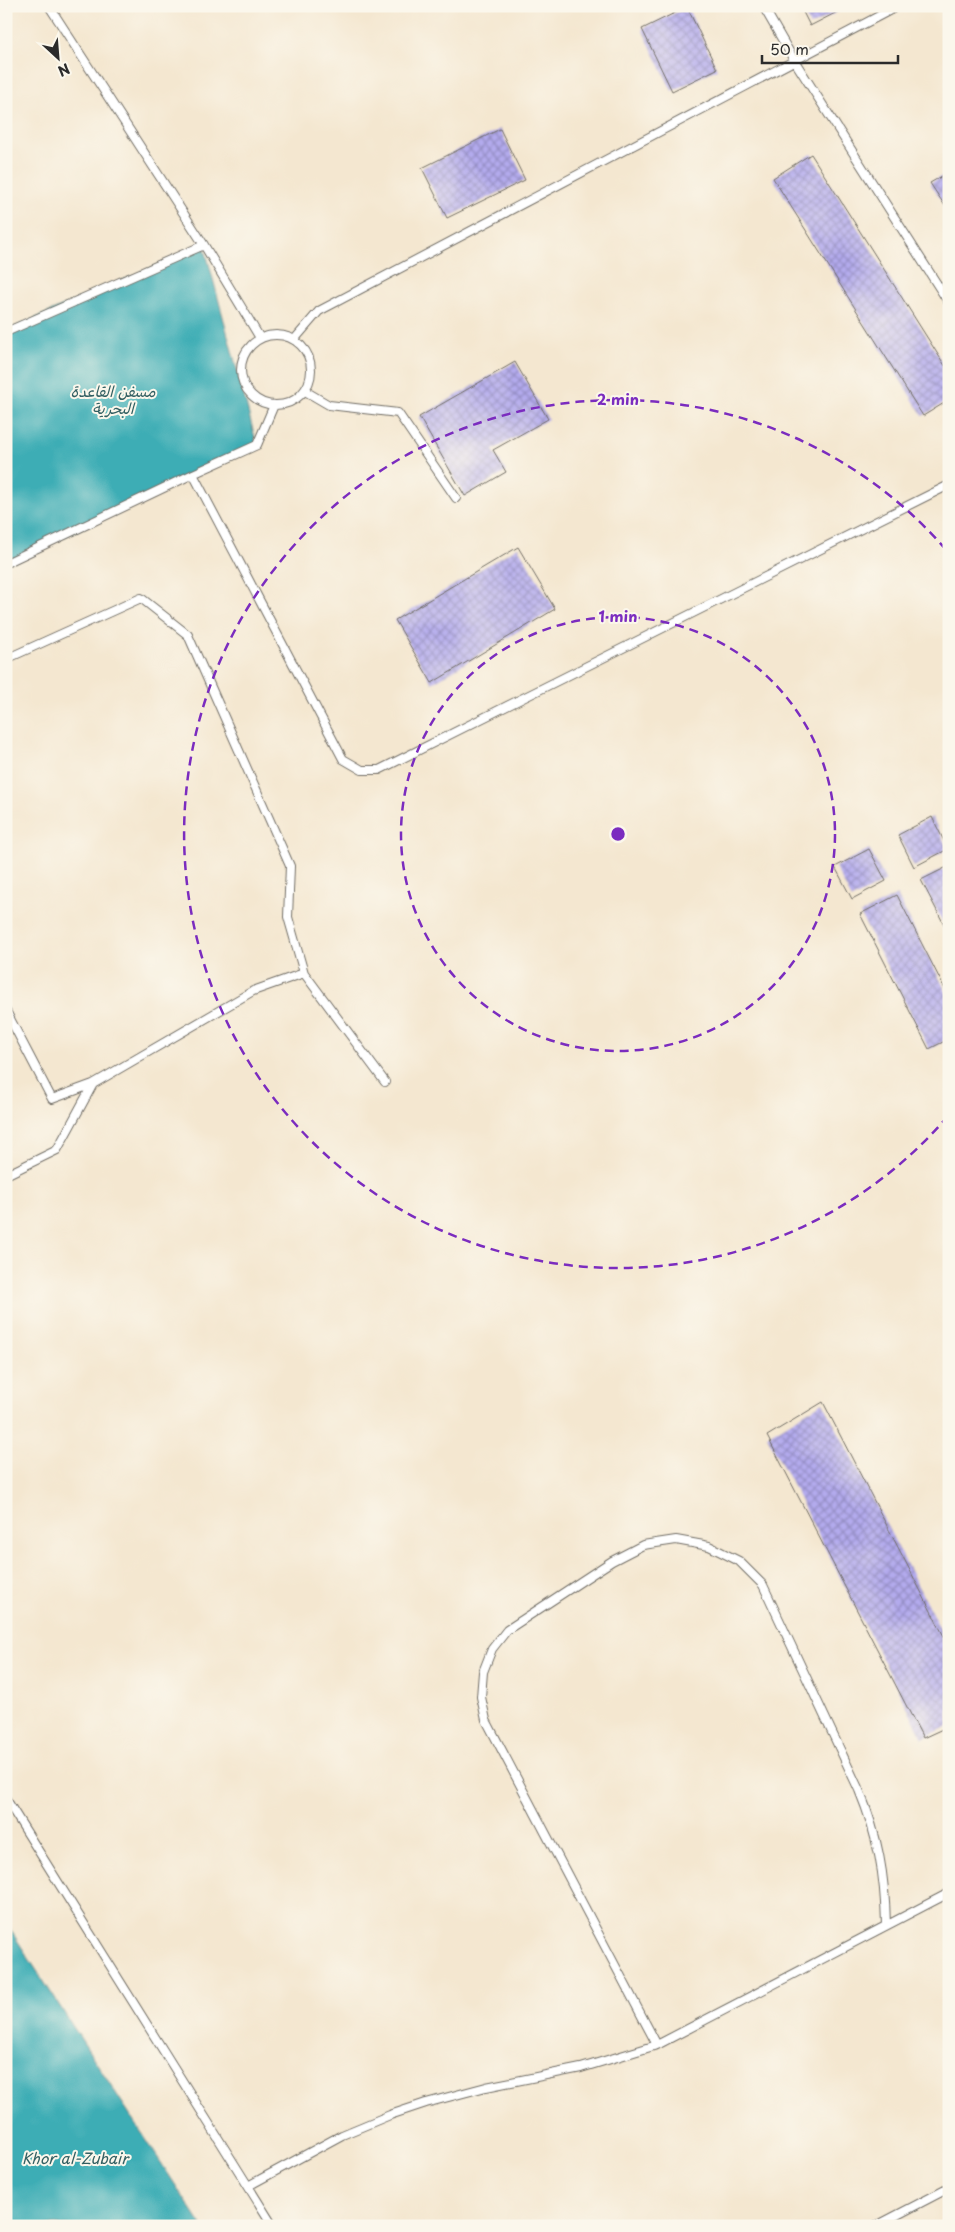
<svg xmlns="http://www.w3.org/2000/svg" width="955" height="2232" viewBox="0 0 955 2232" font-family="'Playpen Sans','Playpen Sans Arabic',sans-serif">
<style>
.water{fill:#3cadb5;stroke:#346c70}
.building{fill:url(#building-cross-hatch)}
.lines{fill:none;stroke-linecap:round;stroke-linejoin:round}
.lane-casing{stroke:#716d65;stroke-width:10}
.lane{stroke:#fff;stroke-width:8}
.ring{fill:none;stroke:#7b2cbf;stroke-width:2.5;stroke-dasharray:9 6}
.labels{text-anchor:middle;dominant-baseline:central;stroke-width:4;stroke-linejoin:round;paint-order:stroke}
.water-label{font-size:15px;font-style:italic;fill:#325f62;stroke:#fbf7ec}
.centre{fill:#7b2cbf;stroke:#fbf7ec;stroke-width:2.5}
.ring-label{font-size:15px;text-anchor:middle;font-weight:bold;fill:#7b2cbf;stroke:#fbf7ec;stroke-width:4;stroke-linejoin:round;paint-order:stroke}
</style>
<defs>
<pattern id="building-cross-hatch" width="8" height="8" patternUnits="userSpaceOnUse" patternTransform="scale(1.25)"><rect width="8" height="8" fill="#b3aaed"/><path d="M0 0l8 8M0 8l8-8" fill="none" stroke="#928bc0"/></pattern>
</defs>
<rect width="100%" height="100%" fill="#fbf7ec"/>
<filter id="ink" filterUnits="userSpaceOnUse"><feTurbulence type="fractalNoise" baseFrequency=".02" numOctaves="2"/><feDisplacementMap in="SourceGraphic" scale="10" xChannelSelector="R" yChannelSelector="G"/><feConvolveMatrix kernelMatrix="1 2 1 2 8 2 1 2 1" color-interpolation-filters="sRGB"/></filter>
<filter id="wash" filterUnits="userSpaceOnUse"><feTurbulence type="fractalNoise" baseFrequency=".0096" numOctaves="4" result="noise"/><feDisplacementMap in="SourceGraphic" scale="20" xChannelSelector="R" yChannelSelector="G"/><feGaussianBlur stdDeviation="1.12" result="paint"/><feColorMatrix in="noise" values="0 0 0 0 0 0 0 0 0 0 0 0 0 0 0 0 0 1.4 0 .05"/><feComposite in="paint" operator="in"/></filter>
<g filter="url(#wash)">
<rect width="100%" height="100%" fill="#f4e7d0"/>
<!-- water -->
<path class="water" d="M204 245 257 445 6 564V331Z
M6 1923 202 2226H6Z"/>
<g id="blocks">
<!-- building -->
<path class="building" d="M800 6H839L841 10 810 26Z
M687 7 717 69 672 91 642 29Z
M500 129 525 180 447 218 422 168Z
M811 154 949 372V400L923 416 773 178Z
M949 172V212L930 183Z
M515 362 548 419 493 450 506 472 465 496 419 417Z
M518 547 555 609 432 683 395 620Z
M932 817 948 849 914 867 898 835Z
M869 849 886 881 852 899 835 867Z
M949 866V934L921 880Z
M897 895 949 997V1039L929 1049 860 914Z
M823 1402 949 1646V1726L923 1738 767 1436Z"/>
</g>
</g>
<g filter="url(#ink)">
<use href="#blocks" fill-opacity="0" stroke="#716d65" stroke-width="1"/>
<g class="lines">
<!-- lane casing -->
<g class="lane-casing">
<path id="lane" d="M49 6 204 245
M763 6 794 60 949 303
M6 332 204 245 260 338
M241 370a35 35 0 1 1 70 0a35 35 0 1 1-70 0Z
M294 340 319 311 898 6
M305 391 329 405 398 413 456 498
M193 474 343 759 362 770H379L949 485
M6 563 193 474 257 445 274 405
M6 659 141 598 188 635 290 866 288 917 304 973
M6 1011 52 1099 93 1084
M6 1175 57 1150 93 1084 253 991 304 973 385 1082
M6 1799 273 2226
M657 2045 486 1720 481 1697 483 1672 492 1649 507 1630 612 1561 643 1545 676 1540 709 1546 739 1561 763 1585 859 1790C878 1836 885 1875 886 1925
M248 2186 342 2135 390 2115 426 2103 486 2087 581 2068 657 2045 949 1893
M876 2226 949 2188"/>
</g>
<!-- lane -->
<use href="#lane" class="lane"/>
</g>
</g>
<!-- distance rings -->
<g class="ring">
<circle cx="618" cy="834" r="217"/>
<path d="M948 1116A434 434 0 1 1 948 552"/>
</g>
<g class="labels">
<!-- water labels -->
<g class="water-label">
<text x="113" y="390">مسفن القاعدة<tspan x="113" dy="17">البحرية</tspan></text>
<text x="75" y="2157">Khor al-Zubair</text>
</g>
</g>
<circle cx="618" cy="834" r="8" class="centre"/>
<g class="ring-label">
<text x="618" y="405">2 min</text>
<text x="618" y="622">1 min</text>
</g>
<!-- margin -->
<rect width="955" height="2232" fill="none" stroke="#fbf7ec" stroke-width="25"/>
<!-- north arrow -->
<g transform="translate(58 58) rotate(154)" stroke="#fbf7ec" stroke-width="4" paint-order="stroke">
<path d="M0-4L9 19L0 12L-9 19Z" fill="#2b2b2b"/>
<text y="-8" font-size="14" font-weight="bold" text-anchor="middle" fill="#2b2b2b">N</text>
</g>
<!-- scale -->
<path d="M762 55v8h136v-8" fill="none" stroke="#2b2b2b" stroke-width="2.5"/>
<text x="770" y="55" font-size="15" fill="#2b2b2b" stroke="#fbf7ec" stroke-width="4" paint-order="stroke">50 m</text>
</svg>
